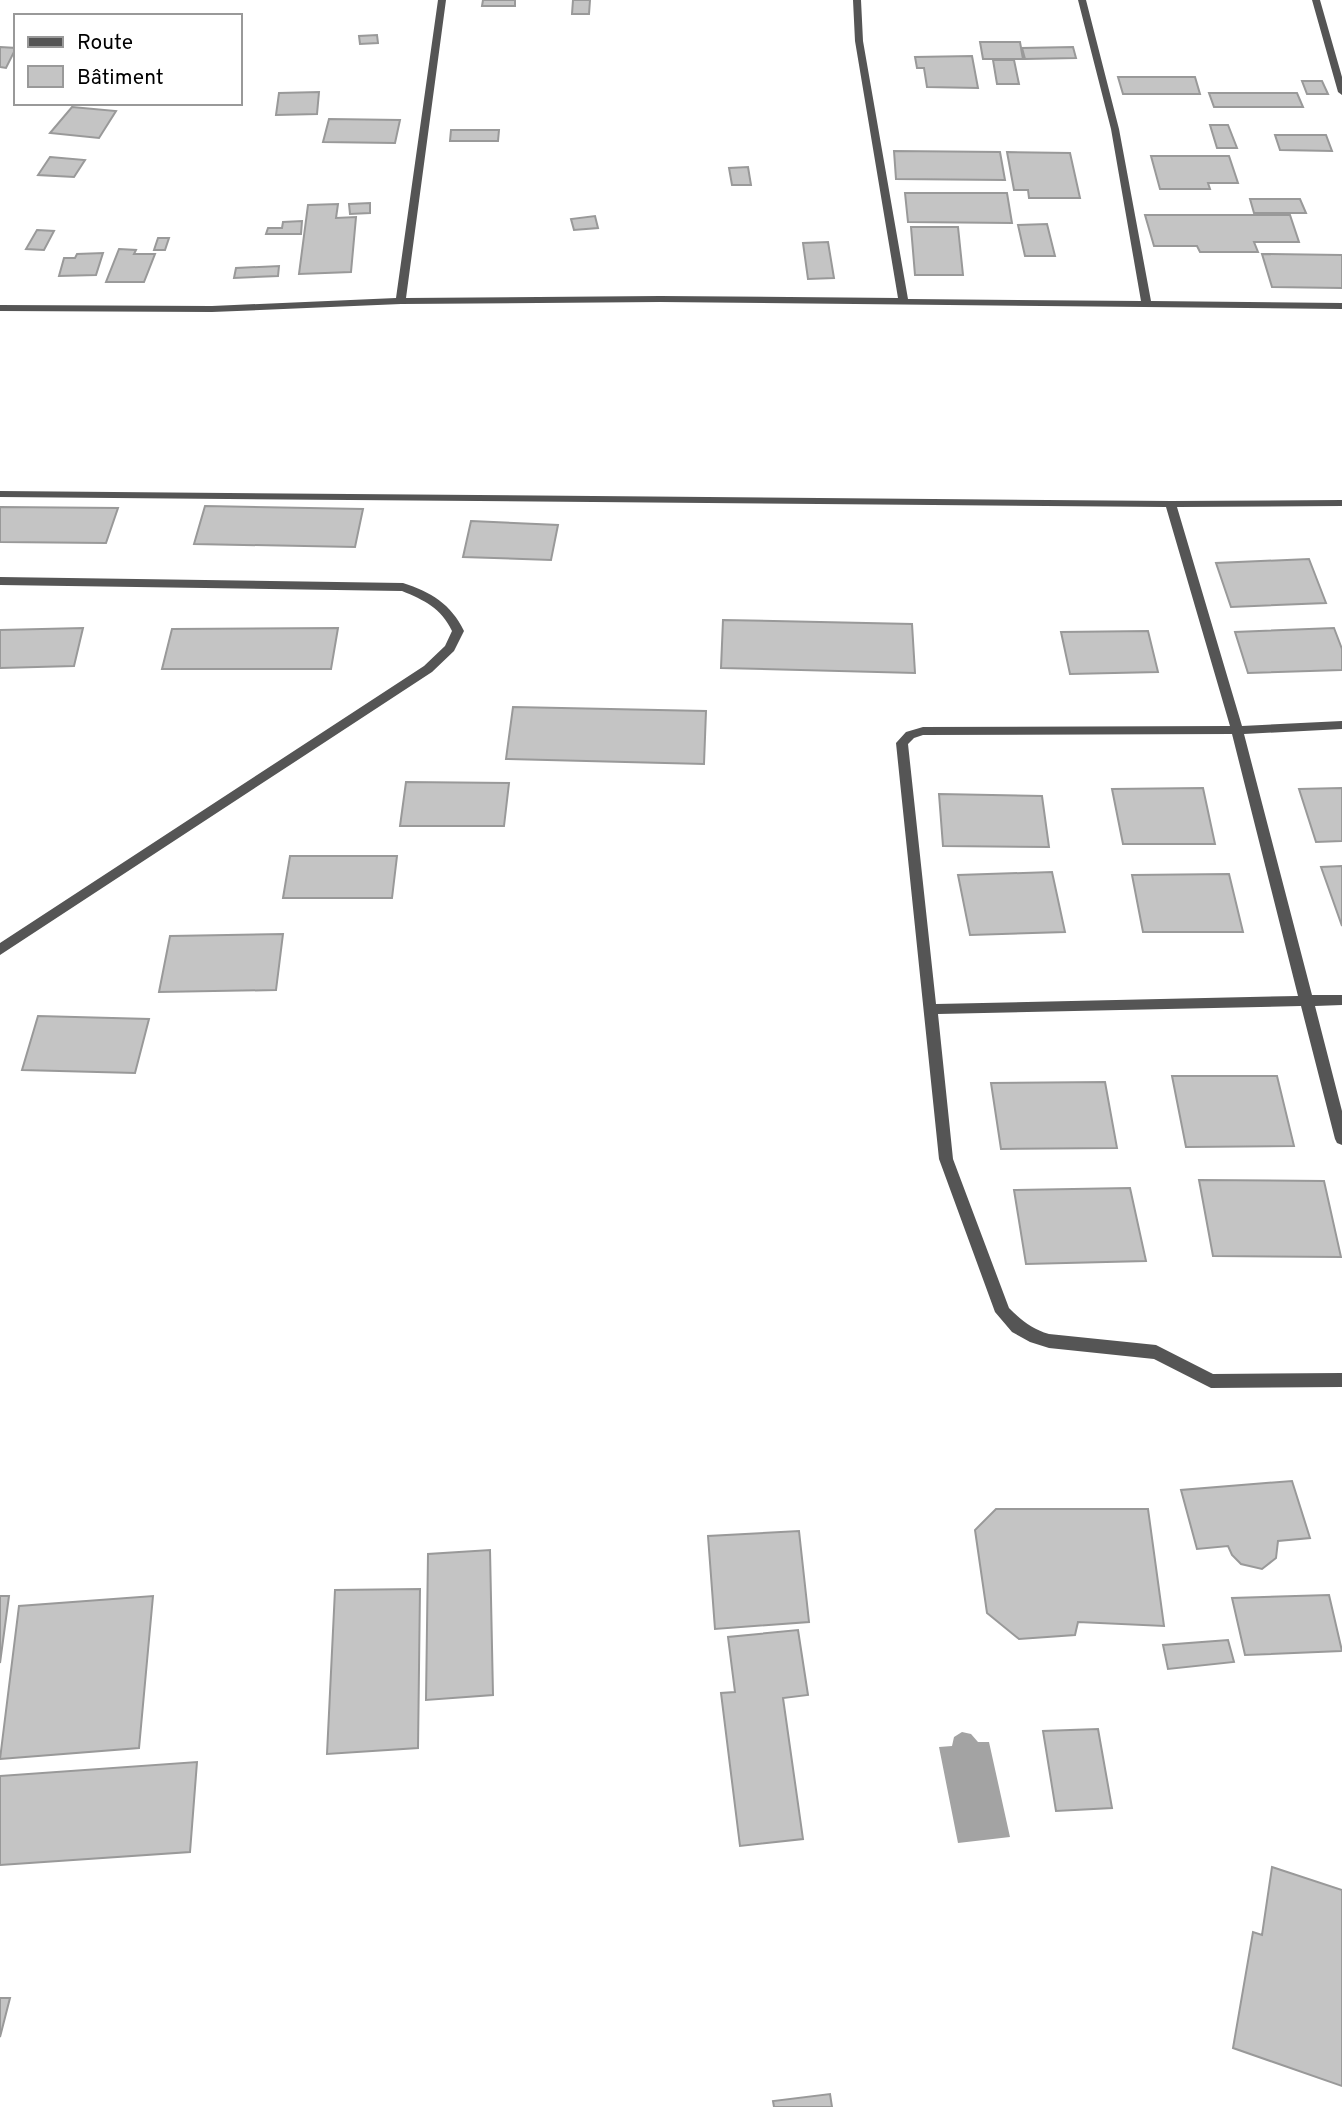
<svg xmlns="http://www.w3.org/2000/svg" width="1342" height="2107" viewBox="0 0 1342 2107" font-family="Overpass,sans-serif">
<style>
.water{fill:#a3a3a3}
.building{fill:#c4c4c4;stroke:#999;stroke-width:2}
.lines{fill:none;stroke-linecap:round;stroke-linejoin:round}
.minor{fill:#555;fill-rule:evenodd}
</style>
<rect width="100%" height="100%" fill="#fff"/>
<!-- water -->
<path class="water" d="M962 1732 971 1734 978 1742H989L1010 1837 958 1843 939 1747 952 1746 954 1737Z"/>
<!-- building -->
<path class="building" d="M483 0H515V6H482Z
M573 0H590L589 14H572Z
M377 35 378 43 360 44 359 36Z
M980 42H1020L1023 59H983Z
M0 47 16 48 6 68 0 67Z
M1073 47 1076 58 1025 59 1022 48Z
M972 56 978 88 927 87 924 68H917L915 57Z
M993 60H1014L1019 84H997Z
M1118 77H1195L1200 94H1123Z
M1302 81H1322L1328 94H1307Z
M319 92 317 114 276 115 279 93Z
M1209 93H1297L1303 107H1214Z
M72 107 116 111 99 138 50 133Z
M329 119 400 120 395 143 323 142Z
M1210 125H1228L1237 148H1217Z
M451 130H499L498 141H450Z
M1275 135H1326L1332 151 1280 150Z
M894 151 1000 152 1005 180 896 179Z
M1007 152 1070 153 1080 198H1029L1028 190H1014Z
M1151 156H1229L1238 183H1208L1210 189H1160Z
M50 157 85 160 74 177 38 175Z
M748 167 751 185H732L729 168Z
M905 193H1007L1012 223 908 222Z
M1250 199H1300L1306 213H1254Z
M370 203V213L350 214 349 204Z
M338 204 336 218 356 217 351 272 299 274 308 205Z
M1145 215H1290L1299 242H1254L1258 252H1200L1197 246H1154Z
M595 216 598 228 574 230 571 219Z
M302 221 301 234H266L268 228H282L283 222Z
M1047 224 1055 256H1025L1018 225Z
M911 227H958L963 275H915Z
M37 230 54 231 44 250 26 249Z
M158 238H169L165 250H154Z
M828 242 834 278 808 279 803 243Z
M119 249 136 250 134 254H155L144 282H106Z
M103 253 96 275 59 276 64 258H75L77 254Z
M1262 254 1342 255V288L1272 287Z
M279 266 278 276 234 278 236 268Z
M205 506 363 509 355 547 194 544Z
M0 507 118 508 106 543 0 542Z
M471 521 558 525 551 560 463 557Z
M1309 559 1326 603 1231 607 1216 563Z
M723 620 912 624 915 673 721 668Z
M83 628 74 666 0 668V630Z
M338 628 331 669H162L172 629Z
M1334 628 1342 649V670L1248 673 1235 632Z
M1148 631 1158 672 1070 674 1061 632Z
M513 707 706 711 704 764 506 759Z
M406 782 509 783 504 826H400Z
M1203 788 1215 844H1123L1112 789Z
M1342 788V841L1316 842 1299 789Z
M939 794 1042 796 1049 847 943 846Z
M290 856H397L392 898H283Z
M1342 866V926L1321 867Z
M1052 872 1065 932 970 935 958 875Z
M1229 874 1243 932H1143L1132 875Z
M283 934 276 990 159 992 170 936Z
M38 1016 149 1019 135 1073 22 1070Z
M1172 1076H1277L1294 1146 1186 1147Z
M1105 1082 1117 1148 1001 1149 991 1083Z
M1199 1180 1324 1181 1341 1257 1213 1256Z
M1130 1188 1146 1261 1026 1264 1014 1190Z
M1292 1481 1310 1538 1278 1541 1276 1558 1262 1569 1241 1564 1232 1555 1228 1546 1197 1549 1181 1490Z
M996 1509H1148L1164 1626 1078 1622 1075 1635 1019 1639 987 1613 975 1530Z
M799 1531 809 1622 715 1629 708 1536Z
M490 1550 493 1695 426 1700 428 1554Z
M420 1589 418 1748 327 1754 335 1590Z
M1329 1595 1342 1651 1245 1655 1232 1598Z
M0 1596H9L0 1663Z
M153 1596 139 1748 0 1759 19 1606Z
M798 1630 808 1695 783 1698 803 1839 740 1846 721 1693 735 1692 728 1637Z
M1228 1640 1234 1662 1168 1669 1163 1645Z
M1098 1729 1112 1808 1056 1811 1043 1731Z
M197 1762 190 1852 0 1865V1776Z
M1272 1867 1342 1890V2086L1233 2048 1253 1932 1262 1935Z
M0 1998H10L0 2037Z
M830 2094 832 2107H774L773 2101Z"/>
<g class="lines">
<!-- minor -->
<path class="minor" d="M438 0H446L406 298 660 296 898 298 855 41 853 0H861L863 41 908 299 1141 301 1111 129 1078 0H1086L1119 129 1151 301 1342 303V309L660 302 401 304 212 312 0 311V305L212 306 396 298Z
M1312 0H1320L1342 77V95L1338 92Z
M0 491 1171 501 1342 500V506L1177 507 1242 726 1342 721V729L1244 734 1312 995H1342V1005L1315 1006 1342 1111V1145L1337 1143 1335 1139 1301 1006 938 1014 953 1159 1009 1308C1022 1321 1032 1329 1049 1334L1156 1345 1213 1374 1342 1373V1387L1211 1388 1154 1359 1049 1348 1030 1342 1012 1332 995 1312 939 1159 896 743 906 732 923 727 1230 726 1166 507 0 497ZM1232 734 1298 996 936 1004 908 744 914 738 923 735Z
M0 577 403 583C431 592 451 604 464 631L454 651 432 672 0 955V943L424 666 445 646 452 631C441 608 424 600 402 591L0 585Z"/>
</g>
<!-- legend -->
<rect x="14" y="14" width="228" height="91" fill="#ffffff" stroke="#999999" stroke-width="2"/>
<rect x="28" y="37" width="35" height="10" fill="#555555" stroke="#999999" stroke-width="2"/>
<text x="77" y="49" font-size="21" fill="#000000">Route</text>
<rect x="28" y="66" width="35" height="21" fill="#c4c4c4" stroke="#999999" stroke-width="2"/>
<text x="77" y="84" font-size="21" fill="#000000">Bâtiment</text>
</svg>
